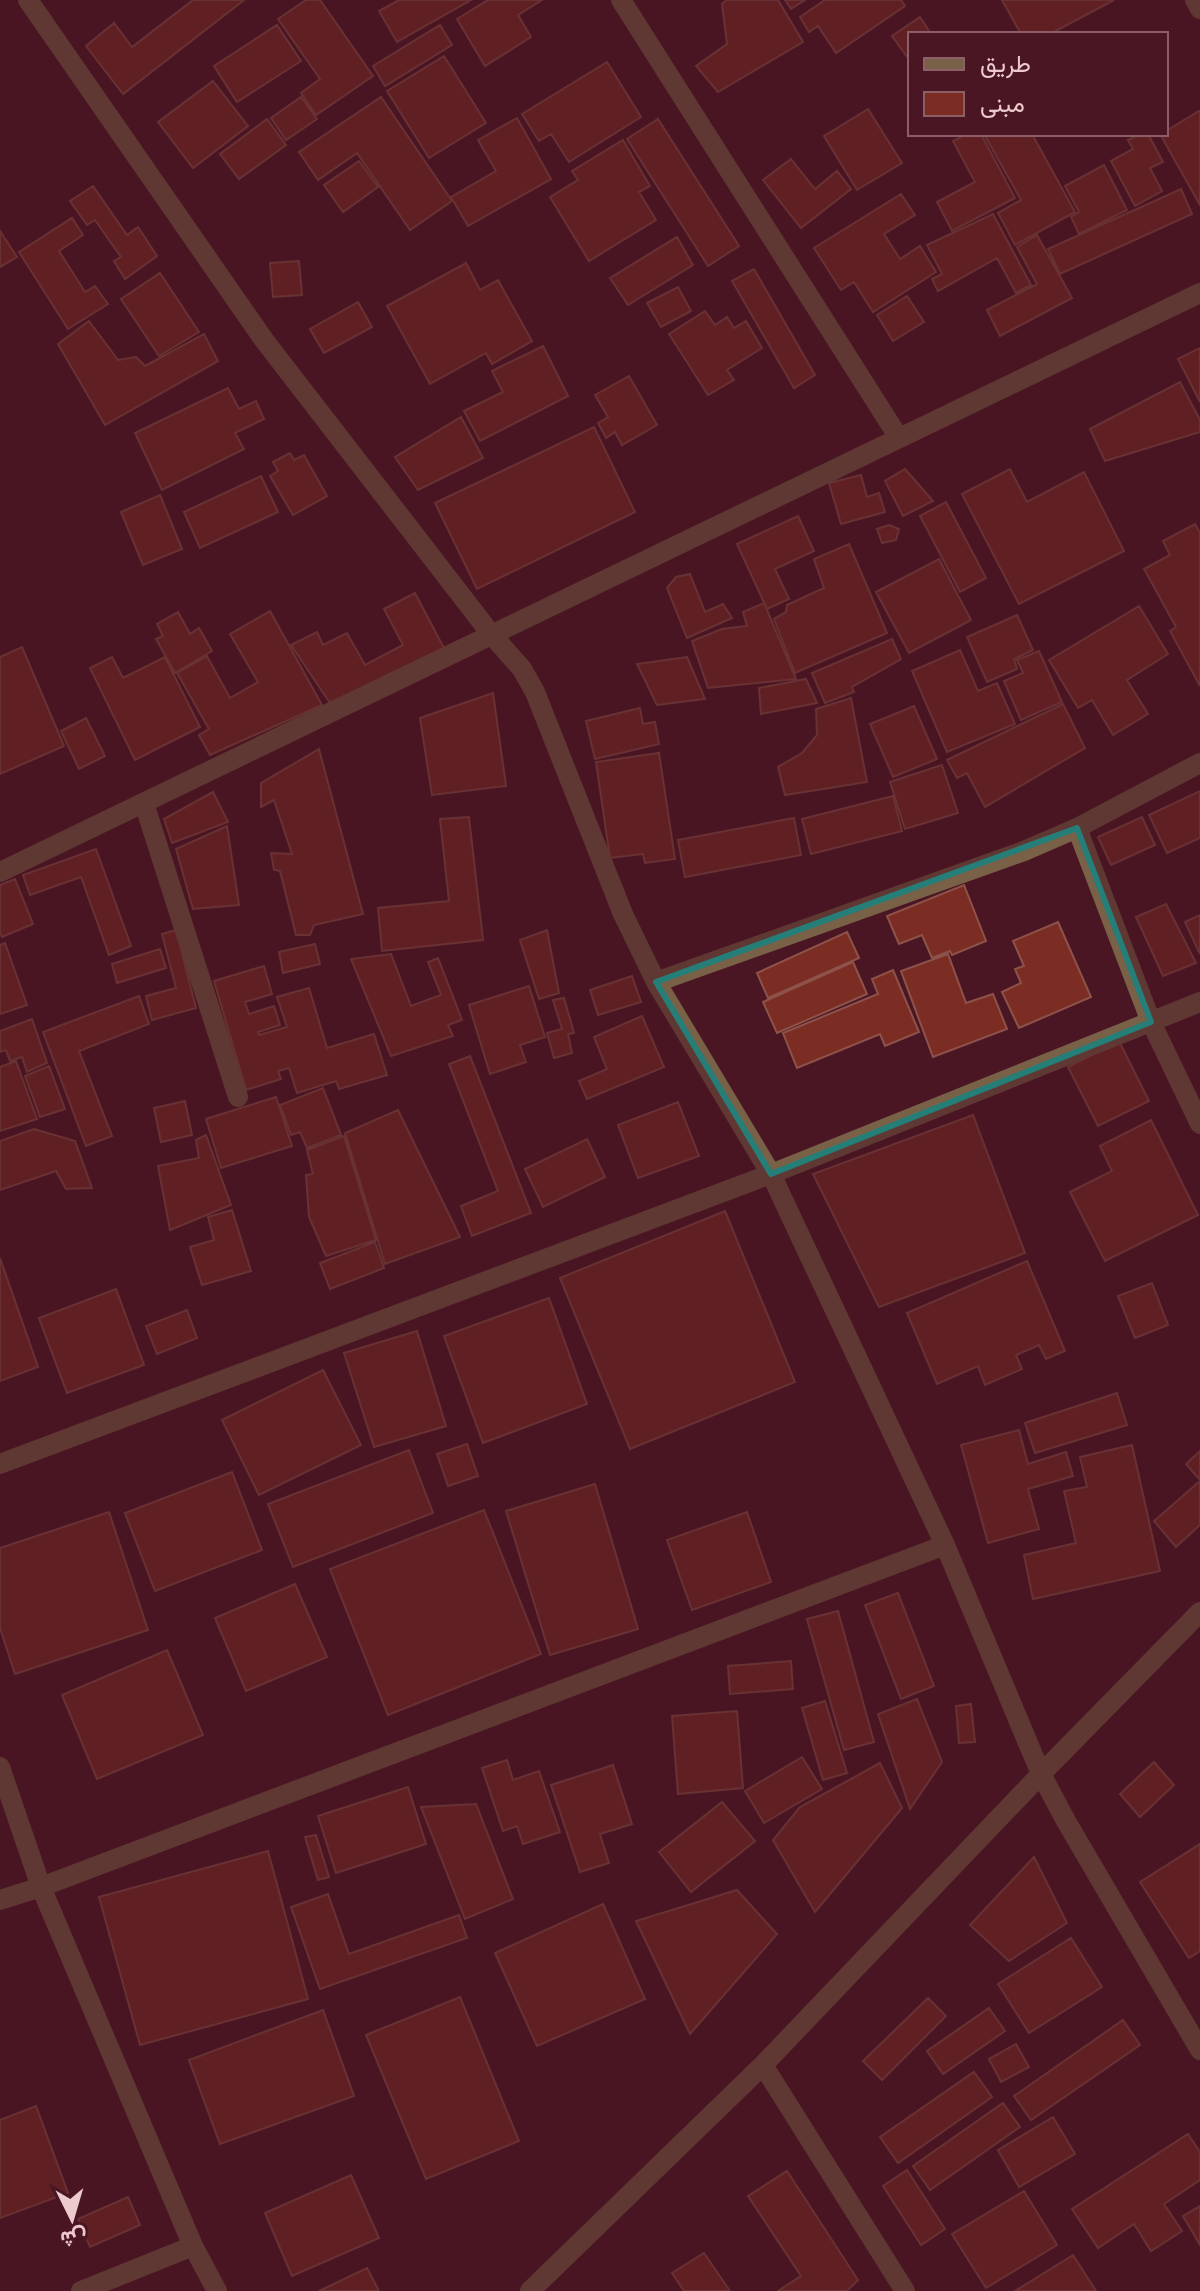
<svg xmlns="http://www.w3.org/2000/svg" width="1200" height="2291" viewBox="0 0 1200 2291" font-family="'Space Grotesk',Vazirmatn,sans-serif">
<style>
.building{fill:#7b2d24;stroke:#8d524a;stroke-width:2}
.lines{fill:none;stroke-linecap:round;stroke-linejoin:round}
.minor{stroke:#796147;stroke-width:20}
.marked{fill:none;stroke:#257e78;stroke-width:6;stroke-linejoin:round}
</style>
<rect width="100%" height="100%" fill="#4b1623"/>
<!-- building -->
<path class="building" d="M193 0H244L123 94 86 46 114 23 132 47Z
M306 0H320L373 76 316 115 301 93 320 79 278 19Z
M399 0H471L397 42 379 11Z
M488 0H542L518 15 531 37 485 66 457 19Z
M727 0H778L803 42 718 92 696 66 727 44 722 4Z
M785 0H805L791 9Z
M825 0H901L905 6 836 53 818 26 809 32 800 17Z
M1002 0H1114L1050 34H1021Z
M920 17 931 34H910V61L892 36Z
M277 25 301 61 237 102 214 66Z
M440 25 452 45 385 86 373 66Z
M444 56 486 123 429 158 387 91Z
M607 62 641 117 569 162 551 134 539 141 522 114Z
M213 81 248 126 193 168 158 122Z
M301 97 317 119 286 140 271 118Z
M381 97 452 201 410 230 357 153 318 180 299 152Z
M868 109 902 163 857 190 824 136Z
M1199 111 1200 112V205L1160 134H1166V131Z
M517 118 551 179 468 226 451 197 496 171 478 140Z
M267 119 286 145 239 179 220 154Z
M658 119 739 246 708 266 627 139Z
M967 134H981L1015 198 952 231 937 202 975 182 953 141Z
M984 134H1032L1075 212 1015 245 998 213 1021 200Z
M1141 134H1148L1163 162 1150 168 1162 191 1135 206 1111 161 1133 149 1128 140Z
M623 140 650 186 639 192 656 220 589 261 550 197 578 180 572 171Z
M791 159 815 189 837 171 851 189 801 228 763 180Z
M359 161 378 187 343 212 324 185Z
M1104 165 1127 210 1079 234 1071 217 1079 212 1065 186Z
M93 186 127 235 138 227 157 256 125 279 114 261 121 257 95 220 87 225 70 201Z
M1181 189 1192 214 1060 274 1048 249Z
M901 194 915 215 884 234 900 259 920 246 936 272 873 312 854 282 841 290 814 248Z
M993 214 1031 285 1016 293 997 258 938 291 932 279 942 274 927 245Z
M72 218 83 235 59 251 85 292 95 286 108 304 68 329 19 252Z
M0 231 17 257 0 267Z
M1037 235 1072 298 1000 336 987 310 1037 284 1017 247Z
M677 237 693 265 628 305 610 278Z
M299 261 302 295 273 297 270 263Z
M466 263 480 290 498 280 532 341 492 364 486 353 430 384 387 306Z
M754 269 815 375 794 388 732 281Z
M160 273 199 332 159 356 121 299Z
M678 287 691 311 661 327 647 303Z
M907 296 924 322 893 341 877 315Z
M358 302 372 327 324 353 310 329Z
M705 311 715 325 727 317 734 328 746 321 762 348 727 370 734 380 708 395 669 334Z
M89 321 118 360 136 357 145 366 204 334 218 361 105 425 58 344Z
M543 346 568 396 480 441 464 411 503 392 492 371Z
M1200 348V402L1178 359Z
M629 376 657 425 622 445 615 432 606 438 598 423 608 417 595 395Z
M1180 382 1200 420V432L1105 461 1090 429Z
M228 388 239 409 256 401 264 419 235 433 244 449 162 490 135 433Z
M461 417 483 458 418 490 395 457Z
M594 427 635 512 477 589 435 503Z
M290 453 294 460 304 455 327 496 293 515 270 476 278 471 273 462Z
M905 469 933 501 903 516 885 481Z
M1010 469 1027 502 1084 472 1124 551 1019 604 962 494Z
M861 475 867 497 879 493 885 512 841 524 829 483Z
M261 476 278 512 200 548 184 512Z
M160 495 182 549 143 565 121 512Z
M946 502 986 578 960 592 920 516Z
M798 516 814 551 775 569 789 599 767 609 737 544Z
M1195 524 1200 533V686L1170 631 1176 627 1144 569 1170 555 1163 541Z
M889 525 899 529 896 540 882 543 877 529Z
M849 544 887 633 795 673 774 619 786 612 787 605 824 588 814 559Z
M939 559 971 620 909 653 876 592Z
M690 574 705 612 723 604 732 618 687 638 667 588 676 577Z
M415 593 445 650 330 703 291 645 317 632 323 645 347 633 365 665 403 645 384 609Z
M764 603 796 679 708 688 692 641 722 629 747 626 743 612Z
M1139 606 1168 654 1127 680 1148 714 1113 735 1092 700 1078 708 1049 660Z
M270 611 322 705 210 755 199 735 209 729 177 673 207 656 230 698 258 682 230 634Z
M178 612 190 634 199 628 212 651 175 673 156 639 163 636 157 624Z
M1017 615 1033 650 1014 659 1017 669 987 682 967 637Z
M892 639 901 659 852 687 854 692 825 703 812 673Z
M22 647 64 746 0 774V657Z
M960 650 978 691 997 683 1015 724 947 752 912 671Z
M1039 651 1062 702 1021 720 1004 681 1023 673 1017 660Z
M112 657 123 678 165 657 200 727 135 760 90 668Z
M687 657 705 699 657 705 637 664Z
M806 679 817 703 761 714 759 688Z
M493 693 506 786 432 795 420 718Z
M851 698 867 782 785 795 778 767 802 753 817 735 816 709Z
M1063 704 1085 748 985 807 967 773 957 778 947 760Z
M914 706 937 759 893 777 870 724Z
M640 708 643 724 655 722 659 744 595 759 586 721Z
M86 718 105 756 79 769 61 731Z
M319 749 363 914 314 925 310 935H296L280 871 274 870 271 853 292 854 274 800 261 807V783Z
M659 753 675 859 645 863 643 854 610 858 596 762Z
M942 765 958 813 905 829 890 782Z
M1200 791V838L1167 853 1149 815Z
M213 792 228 822 172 843 164 819Z
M893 796 902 831 811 854 802 819Z
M469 817 483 940 382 951 378 908 449 901 440 819Z
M1142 817 1155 845 1111 865 1098 837Z
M794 818 801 855 685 877 678 840Z
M227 826 239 905 193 909 176 849Z
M96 849 131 946 109 955 81 877 30 895 23 875Z
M15 879 33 924 2 937 0 932V885Z
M964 885 986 941 952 955 950 951 932 958 922 935 899 944 887 916Z
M1166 904 1196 963 1163 976 1136 917Z
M1200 915V954L1185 922Z
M1058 922 1091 997 1019 1028 1002 992 1021 983 1015 969 1024 966 1013 941Z
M176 930 196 1008 152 1020 146 996 176 988 162 934Z
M547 930 559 993 539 999 520 940Z
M847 932 859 958 768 998 757 973Z
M5 943 27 1005 0 1014V945Z
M315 944 320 964 283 973 279 952Z
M160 949 166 968 117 983 112 964Z
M391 954 411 1006 441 995 428 962 438 958 462 1020 448 1025 453 1036 391 1056 351 959Z
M948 954 966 1003 993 994 1007 1029 933 1057 901 971Z
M853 962 867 994 777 1033 763 1002Z
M264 966 272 994 245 1002 249 1014 274 1006 280 1025 258 1032 259 1035 287 1027 277 997 309 988 327 1048 374 1034 387 1075 339 1089 336 1081 297 1093 289 1068 278 1071 281 1079 246 1090 214 981Z
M893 970 919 1032 885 1046 880 1034 797 1068 783 1033 878 994 872 979Z
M632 976 641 1002 598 1015 590 990Z
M529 986 545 1037 520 1045 526 1062 490 1074 469 1005Z
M139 996 149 1024 79 1051 112 1136 86 1146 43 1032Z
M564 998 574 1033 568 1034 572 1053 554 1058 547 1033 562 1029 553 1000Z
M642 1016 664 1067 587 1099 579 1081 607 1069 594 1037Z
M32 1019 47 1063 27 1072 22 1057 10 1061 6 1050 0 1052V1031Z
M1119 1041 1149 1101 1098 1126 1068 1067Z
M470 1056 531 1213 472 1236 461 1206 498 1191 449 1064Z
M16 1061 37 1119 0 1131V1067Z
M49 1066 65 1109 40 1117 25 1076Z
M323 1088 341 1135 307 1148 300 1132 291 1135 280 1105Z
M276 1097 292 1146 221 1168 206 1119Z
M185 1101 192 1135 161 1142 154 1108Z
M678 1102 699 1156 638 1178 618 1125Z
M398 1110 460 1237 385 1264 345 1133Z
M973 1115 1025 1253 879 1307 813 1174Z
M1151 1120 1198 1215 1105 1261 1070 1192 1112 1171 1100 1146Z
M34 1129 75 1141 92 1188 66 1189 56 1171 0 1190V1141Z
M206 1135 231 1205 170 1230 158 1166 199 1158 196 1140Z
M344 1136 376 1240 326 1256 309 1217 306 1175 313 1174 307 1150Z
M587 1139 605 1177 543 1207 525 1169Z
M232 1210 251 1271 202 1285 190 1247 214 1240 208 1217Z
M725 1211 795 1382 630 1449 560 1278Z
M375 1242 384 1268 330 1289 320 1263Z
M0 1258 38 1367 0 1381Z
M1027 1261 1065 1351 1046 1359 1039 1345 1016 1355 1022 1369 985 1385 978 1366 937 1384 907 1313Z
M1152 1283 1168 1325 1135 1338 1118 1296Z
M116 1289 144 1365 67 1393 39 1318Z
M549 1298 587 1404 483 1443 444 1336Z
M187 1310 197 1338 157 1354 146 1326Z
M417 1331 446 1426 374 1447 344 1353Z
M323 1370 361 1445 259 1495 222 1420Z
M1117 1393 1127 1425 1035 1453 1025 1423Z
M1019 1430 1028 1464 1066 1452 1073 1476 1028 1489 1039 1529 988 1543 961 1445Z
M467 1444 478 1476 448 1486 437 1454Z
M1132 1445 1160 1571 1033 1599 1024 1555 1076 1543 1064 1491 1087 1487 1080 1457Z
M409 1450 433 1513 293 1567 268 1504Z
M1200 1451V1480L1186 1464Z
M232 1472 262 1550 155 1591 125 1513Z
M1200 1481V1525L1176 1547 1154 1521Z
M595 1484 638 1629 550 1655 506 1511Z
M484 1510 541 1654 388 1715 330 1569Z
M109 1512 148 1630 15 1674 0 1628V1548Z
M747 1512 771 1582 692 1610 667 1540Z
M295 1584 327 1657 246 1691 215 1618Z
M898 1593 934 1686 901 1699 865 1605Z
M838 1611 874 1742 844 1750 807 1619Z
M167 1650 203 1735 97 1779 62 1695Z
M791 1661 793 1689 730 1694 728 1666Z
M917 1699 942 1762 910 1809 878 1714Z
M825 1701 847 1773 823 1780 802 1708Z
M971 1704 975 1742 959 1743 956 1706Z
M737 1711 743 1788 678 1794 672 1716Z
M802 1757 822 1789 764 1823 745 1791Z
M507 1760 513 1780 539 1771 560 1832 523 1844 517 1826 503 1831 482 1768Z
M1154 1762 1174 1785 1140 1817 1120 1794Z
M880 1763 902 1808 815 1912 773 1840 800 1807Z
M613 1765 632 1824 600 1834 609 1863 580 1872 551 1785Z
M408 1787 426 1844 336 1873 318 1816Z
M722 1802 755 1841 691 1892 659 1852Z
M476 1804 513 1899 465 1919 421 1807Z
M316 1835 329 1877 318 1880 305 1837Z
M1200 1844V1951L1189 1958 1140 1882Z
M268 1851 308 1999 140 2045 99 1897Z
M1034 1857 1067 1923 1009 1961 970 1925Z
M737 1890 777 1934 690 2034 636 1921Z
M328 1894 349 1954 459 1915 467 1938 320 1989 291 1907Z
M603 1904 645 1999 537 2046 495 1953Z
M1071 1938 1102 1987 1029 2033 998 1984Z
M460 1997 519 2141 426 2179 366 2035Z
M928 1998 946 2016 882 2080 863 2061Z
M989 2008 1005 2031 943 2074 927 2051Z
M323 2010 354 2096 220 2144 189 2060Z
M1123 2020 1140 2045 1031 2120 1014 2096Z
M1016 2044 1029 2067 1001 2082 989 2059Z
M974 2072 992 2097 898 2163 880 2137Z
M1003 2103 1020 2127 930 2190 913 2166Z
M36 2106 68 2193 0 2218V2120Z
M1053 2117 1075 2154 1019 2187 998 2150Z
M1188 2134 1200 2152V2180L1164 2204 1182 2231 1151 2251 1134 2224 1098 2248 1072 2209Z
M907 2170 945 2229 921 2245 883 2186Z
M787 2171 858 2280 847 2291H778L801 2276 748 2196Z
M351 2175 379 2238 292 2276 265 2213Z
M1024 2191 1057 2245 986 2288 952 2234Z
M128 2197 140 2225 90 2247 78 2219Z
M1200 2206V2245L1183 2216Z
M704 2253 730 2291H684L672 2273Z
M1073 2255 1096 2291H1015Z
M367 2268 379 2291H319Z"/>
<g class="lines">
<!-- minor -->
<path class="minor" d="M28 0 264 340 491 634 522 669 535 692 623 914 656 982 771 1174 945 1545 1041 1774 1066 1821 1200 2050
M621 0 899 438
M1195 0 1200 9
M144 803 238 1097
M1077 828 1151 1022 1200 1124
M0 872 1200 293
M656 982 1024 851 1077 828 1200 763
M0 1464 771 1174 1200 1002
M0 1767 41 1887 193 2246 217 2291
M0 1900 41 1887 945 1545
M763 2065 905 2291
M81 2291 193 2246
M530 2291 763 2065 1041 1774 1200 1612"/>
</g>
<!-- marked area -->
<path d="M0 0H1200V2291H0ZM1077 828 1151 1022 771 1174 656 982Z" fill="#4b1623" fill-opacity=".55" fill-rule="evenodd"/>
<path class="marked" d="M1077 828 1151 1022 771 1174 656 982Z"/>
<!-- legend -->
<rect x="908" y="32" width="260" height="104" fill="#4b1623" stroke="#8c5e67" stroke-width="2"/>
<rect x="924" y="58" width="40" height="12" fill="#796147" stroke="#8c5e67" stroke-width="2"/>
<text x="980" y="72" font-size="24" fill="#edcace">طريق</text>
<rect x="924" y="92" width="40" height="24" fill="#7b2d24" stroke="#8c5e67" stroke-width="2"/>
<text x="980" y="112" font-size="24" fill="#edcace">مبنى</text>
<!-- north arrow -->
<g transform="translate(72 2219) rotate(175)" stroke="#4b1623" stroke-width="6" paint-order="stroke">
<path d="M0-6L14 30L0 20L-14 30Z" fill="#edcace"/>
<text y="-12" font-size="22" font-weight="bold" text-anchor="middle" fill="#edcace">ش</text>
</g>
</svg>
